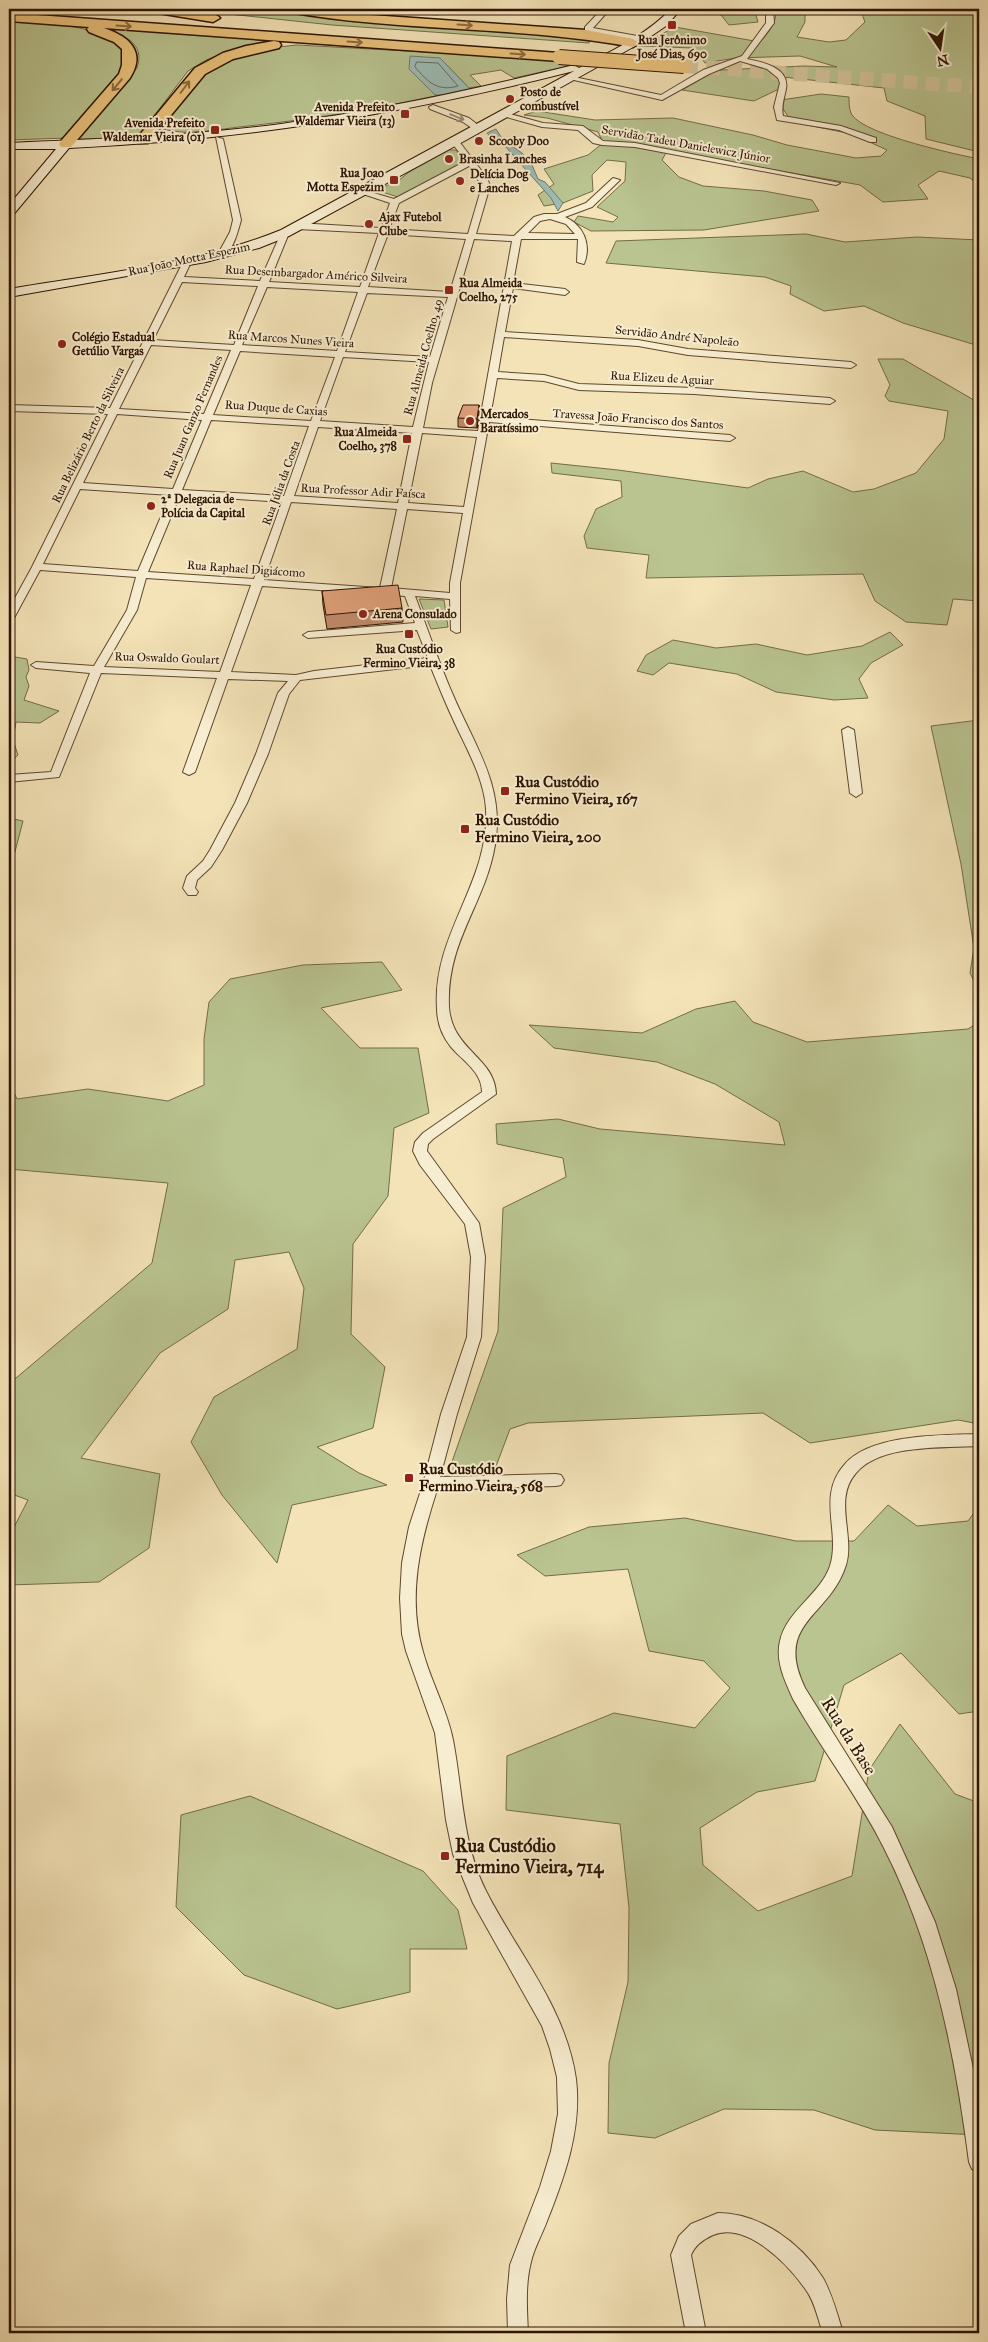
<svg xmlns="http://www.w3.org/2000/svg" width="988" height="2342" viewBox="0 0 988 2342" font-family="'IM FELL Great Primer',serif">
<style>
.green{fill:#b9c490;stroke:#746c48}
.water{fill:#9dbdb6;stroke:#71796d}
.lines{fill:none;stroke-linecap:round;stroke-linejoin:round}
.shore{stroke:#66685b;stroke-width:1}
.highway-tunnel{stroke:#d5c49c;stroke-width:14;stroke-dasharray:14 8;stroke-linecap:butt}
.street-casing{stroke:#5f472e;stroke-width:2}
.secondary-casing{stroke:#2e1300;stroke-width:2}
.highway-casing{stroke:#2e1300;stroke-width:3}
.street{fill:#f7edd0;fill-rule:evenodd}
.secondary{fill:#f7edd0;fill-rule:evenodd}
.highway{fill:#eac27c;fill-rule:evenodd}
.highway-bridge-casing{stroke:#2e1300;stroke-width:16;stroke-linecap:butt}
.highway-bridge{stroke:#eac27c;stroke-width:14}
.wall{fill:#c18a69;stroke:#2e1300}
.shaded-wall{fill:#9d7055;stroke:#2e1300}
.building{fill:#e0a07a;stroke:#2e1300}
.oneway{stroke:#8c6a3e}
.oneway2{stroke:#9d8b72}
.poi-dot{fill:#8f2418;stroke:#f7edd0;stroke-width:2}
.labels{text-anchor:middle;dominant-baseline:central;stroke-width:4;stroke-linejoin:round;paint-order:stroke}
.far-poi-label{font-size:12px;font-weight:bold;fill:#2e1300;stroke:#f7edd0;text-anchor:start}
.far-street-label{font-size:12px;fill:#2e1300;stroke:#f7edd0}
.poi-label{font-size:15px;font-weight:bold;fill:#2e1300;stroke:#f7edd0;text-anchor:start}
.near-street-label{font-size:18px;fill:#2e1300;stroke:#f7edd0}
.near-poi-label{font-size:18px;font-weight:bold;fill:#2e1300;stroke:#f7edd0;text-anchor:start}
</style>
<rect width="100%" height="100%" fill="#f3e3b7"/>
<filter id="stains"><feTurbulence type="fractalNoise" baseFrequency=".004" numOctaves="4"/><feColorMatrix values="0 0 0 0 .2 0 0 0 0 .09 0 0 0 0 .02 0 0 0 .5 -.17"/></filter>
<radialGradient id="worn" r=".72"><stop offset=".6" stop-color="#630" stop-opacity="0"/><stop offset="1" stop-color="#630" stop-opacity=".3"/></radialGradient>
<!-- green -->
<path class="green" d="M182 9H283L310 15 347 20 522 32 590 40 589 43 332 25Z
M340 9H436L438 15Z
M696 9H751L755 12 758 22 729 25 721 15Z
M776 9H789L805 13V22L797 37 829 42 846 40 865 22 860 9H979V152L926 139 925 116 887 101 884 88 783 77 781 88 754 101 682 90 713 72 721 70 804 66 837 67 800 56 736 58 705 63 693 48 639 46 675 27 760 42C769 32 777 23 776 9Z
M9 21C47 24 92 22 122 48V71L67 138 9 140Z
M101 28 291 41 254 45 231 51 206 60 188 71 138 137 78 139 137 68C146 42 122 34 101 28Z
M297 45 555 59 570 64 564 67 514 78 501 70 470 75 481 86 469 88 440 58 436 96C371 110 305 120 239 127 213 130 188 136 163 129L161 124 209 68 259 49Z
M821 94 849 97C849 102 849 109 851 113 860 134 955 154 979 159V185L970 178 939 171 918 185 928 199 883 202 860 185 667 151 662 160 679 177 703 186 764 191 812 200 819 211 704 230 591 231 574 222 578 216 613 222 618 217 597 207 625 181 626 162 607 160 592 175 593 191 563 203 544 206 538 195 554 184 544 169 588 155 603 143 598 132 547 118 524 115 537 111 595 120 673 118 753 135 787 145 856 158 881 156 887 150 852 134 792 122 783 109 781 100Z
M449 150H456L465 162 398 197 376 190 398 181 409 172Z
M806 234 845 242 917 237 979 240V346L903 323 864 306 824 311 790 294 791 286 765 277 606 263 616 241Z
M878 359H903L979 403V601L953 599 947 625 906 622 875 601 863 574 646 578 649 555 587 548 584 536 596 509 622 497 621 481 552 473 551 463 618 470 748 488 768 479 803 471 853 492 874 489 916 473 944 439 948 411 889 401 885 396 890 385Z
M419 599 444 600 448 627 431 629Z
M890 632 903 645 871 663 859 679 868 698 834 700 776 692 737 674 669 663 653 675 637 671 646 655 673 640 716 648 756 644 807 655 862 646Z
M9 656 27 659 29 670 26 677 29 686 24 700 59 711 40 723 16 722 13 740 18 755 9 764Z
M979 720V991L970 973 974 948 961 864 931 726Z
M9 818 23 821 11 867 9 869Z
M382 962 402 990 321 1008 360 1048H418L429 1113 394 1128 388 1196 353 1244 351 1334 385 1367 373 1428 317 1447 359 1473 387 1485 292 1505 277 1563 222 1495 191 1442 214 1397 297 1349 304 1288 289 1252 235 1260 228 1309 160 1353 81 1458 160 1474 149 1548 99 1582 9 1585V1537L28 1500 9 1493V1384L152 1263 168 1183 9 1169V1081L17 1099 88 1089 168 1101 204 1085V1039L209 1002 230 979 303 965Z
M735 1001 753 1022 807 1042 968 1029 979 1022V1424L958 1420 810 1443 763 1413 528 1423 510 1429 495 1469 448 1473 498 1331 503 1208 566 1177 563 1158 497 1144 496 1124 558 1119 600 1129 785 1145 779 1122 715 1084 657 1062 554 1048 529 1025 642 1033 696 1009Z
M888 1505 917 1526 968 1521 979 1506V1711L959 1714 901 1653 844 1685 815 1781 757 1792 700 1828 703 1865 758 1911 852 1876 869 1770 900 1724 955 1794 979 1803V2135L875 2130 814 2110 724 2109 655 2138 608 2133 609 2063 628 1982 629 1908 620 1824 506 1810 507 1756 614 1713 695 1728 730 1688 704 1661 649 1651 628 1569 545 1576 517 1555 589 1527 685 1518 796 1541H854Z
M250 1796 423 1871 458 1910 467 1949H410V1992L337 2009 244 1975 176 1907 181 1815Z"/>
<!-- water -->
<path class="water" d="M410 56 440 58 470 89 443 95H435L409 69Z
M496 129 503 140 522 153 532 165 538 179 545 182 563 203 558 211 551 198 504 145 495 142 487 133Z"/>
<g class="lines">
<!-- shore -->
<path class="shore" d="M417 62 438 63 458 86C437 92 428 82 415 67Z"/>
<!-- highway-tunnel -->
<path class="highway-tunnel" d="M684 66 979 87"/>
<!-- street casing -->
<g class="street-casing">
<path id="street" d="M602 9H610L593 28 643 37V41L585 31V27Z
M766 9H773L774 23 747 59C763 62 790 68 786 89 784 99 781 106 783 116L841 126 876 138V142H870L839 130 777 120 774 107 780 83 778 78 767 69 740 61 709 74 662 100 565 78 569 76 661 95 703 70 742 56 766 23Z
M433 105 469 118 483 129 476 131 463 122 430 109 429 107Z
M503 112 543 123 583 126 603 141 635 143 840 183 836 185 635 147 602 145 593 143 578 130 542 127 503 116Z
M216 137 223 139 241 220C238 231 233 252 222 257L218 254 230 232 233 220Z
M452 140H458L487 178 490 186 476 234 514 236 534 217 544 214H557L586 203 613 178 620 180 592 207 565 217C583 225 592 244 584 264L577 262 578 239H521L513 283 565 289 569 292 565 295 513 288 505 332 638 340 688 349 851 362 856 365 851 368 688 355 638 346 504 337 498 372 544 375 579 384 694 388 830 398 835 401 830 404 694 394 579 390 544 381 497 378 490 417 730 435 735 438 730 441 489 422 460 583V632L456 633 451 630 450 599 415 596C428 630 439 663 453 695 475 747 505 786 495 845 485 905 446 941 449 1007 452 1051 495 1057 496 1094L433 1139 428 1144 427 1151 479 1223 485 1257 481 1337 457 1414 440 1477 556 1474 561 1475 564 1480 561 1485 556 1486 437 1490C420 1542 407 1597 423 1652 431 1682 447 1709 453 1740 463 1792 462 1843 486 1891 517 1952 566 2008 576 2079 582 2128 565 2176 547 2221 542 2235 534 2248 531 2262 525 2285 527 2310 528 2333H508L507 2299 510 2265 540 2187 551 2151 558 2114 557 2077 550 2049 542 2026 473 1903 453 1854 446 1820 435 1733 406 1651 402 1634 400 1598 402 1563 409 1527 423 1484 441 1414 467 1337 471 1257 465 1224 420 1165 413 1151 415 1142 423 1133 482 1092C482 1072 463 1061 451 1047 442 1036 437 1022 437 1008 432 934 490 883 486 809 484 777 465 746 452 717 444 700 437 682 430 665L300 680 289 694 268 754 247 803 222 850 211 867 197 880 195 888 198 892 196 895H188L183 888 187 876 203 861 210 850 235 803 256 754 278 693 288 681 228 679 195 772 189 775 183 772 217 678 101 673 59 777 9 782V775L51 772 90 673 36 668 31 665 36 662 94 666 127 610 136 577 40 570 14 618 9 621V609L32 567 108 414 9 411V405L110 408 184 260 191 262 184 277 260 281 281 233 285 230 289 233 269 282 360 287 379 233 297 229 293 226 297 223 381 228 390 203 360 193V189L394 199 466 161 451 142ZM469 166 482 186 468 234 389 229 399 203ZM550 219 566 224 575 234 528 233 540 221ZM388 234 466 239 450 292 368 287ZM474 239 512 241 478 431 423 428 432 383ZM182 282 258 286 234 345 153 340ZM267 287 358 292 337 351 242 345ZM367 293 448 297 430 357 345 352ZM151 345 231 350 204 414 119 409ZM240 351 335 357 311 421 213 415ZM343 357 429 362 413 427 320 421ZM117 414 202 420 173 489 83 483ZM211 420 309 426 284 496 182 490ZM318 427 412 433 398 503 294 496ZM422 433 477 437 464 507 408 503ZM80 489 170 495 138 571 43 564ZM180 495 282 502 254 579 148 572ZM291 502 397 509 380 588 264 580ZM407 509 463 513 450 583V593L391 588ZM146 578 251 585 220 672 104 667 137 610ZM262 586 405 596 415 623 308 632 303 635 308 638 417 630 428 658 314 671 296 675 231 672Z
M848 727 854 730 862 793 856 797 850 793 842 730Z
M979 1434V1446C944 1448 880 1444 856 1473 833 1499 855 1535 846 1565 830 1617 773 1622 805 1688L892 1827 935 1922 956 1989 978 2092 979 2172 972 2169 969 2162C955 2054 934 1946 884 1848 858 1796 822 1750 793 1699 785 1681 775 1661 780 1641 787 1610 820 1595 830 1566 841 1531 816 1496 845 1464 871 1434 942 1435 979 1434Z
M718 2213C760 2213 801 2243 823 2278 832 2294 838 2316 843 2333H823C818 2320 815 2302 806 2290 789 2265 747 2221 713 2235 704 2239 695 2245 691 2255L706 2333H686L671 2255 679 2236 691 2224Z"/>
</g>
<!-- secondary casing -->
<g class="secondary-casing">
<path id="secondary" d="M671 9H681L666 26 644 41 459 144 289 236 259 248 206 262 9 297V289C97 274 198 264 281 230L574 71C404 114 244 140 69 148L13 215 9 216V205L56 149H9V143C100 139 190 136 281 124 380 110 477 89 574 65L579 68C611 51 645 36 671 9Z"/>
</g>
<!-- highway casing -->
<g class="highway-casing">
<path id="highway" d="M152 9C166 9 210 7 220 18L213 22 158 13Z
M288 9H316L342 13 586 30 633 39 640 43 633 47C521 26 406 32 294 13Z
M9 13 559 53 566 57 559 61 104 28C128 36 147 51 130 78L71 147H61L59 144 61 141 119 74 122 65V49L114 42 89 32 87 29 89 27 9 21Z
M274 41 279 42 281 45 279 48 233 59 205 74 148 143H138L136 140 138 137 195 68 223 53 246 46Z"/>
</g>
<!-- street -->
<use href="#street" class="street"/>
<!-- secondary -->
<use href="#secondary" class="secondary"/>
<!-- highway -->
<use href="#highway" class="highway"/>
<!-- highway-bridge casing -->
<g class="highway-bridge-casing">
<path id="highway-bridge" d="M559 57 684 66"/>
</g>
<!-- highway-bridge -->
<use href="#highway-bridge" class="highway-bridge"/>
</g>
<!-- wall -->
<path class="wall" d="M479 405V414L477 428 458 427V418Z
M322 591 402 608 403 622 327 629 323 605Z"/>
<!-- shaded-wall -->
<path class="shaded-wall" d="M479 405V414L477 428V419Z"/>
<!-- building -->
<path class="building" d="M463 405H479L477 419 458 418Z
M398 585 402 608 326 615 322 591Z"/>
<!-- one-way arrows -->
<defs><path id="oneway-shaft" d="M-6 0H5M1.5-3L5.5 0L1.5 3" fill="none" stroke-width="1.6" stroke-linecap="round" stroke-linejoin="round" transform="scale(1.25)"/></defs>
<g class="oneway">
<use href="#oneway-shaft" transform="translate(465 25) rotate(4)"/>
<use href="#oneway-shaft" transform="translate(124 26) rotate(4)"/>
<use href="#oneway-shaft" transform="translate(355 42) rotate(4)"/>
<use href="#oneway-shaft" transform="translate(518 54) rotate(4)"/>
<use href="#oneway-shaft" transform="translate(117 85) rotate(130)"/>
<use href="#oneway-shaft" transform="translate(185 87) rotate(-53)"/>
</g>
<use class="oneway2" href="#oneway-shaft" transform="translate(457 117) rotate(22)"/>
<!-- markers -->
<g class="poi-dot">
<rect x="667" y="20" width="10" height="10" rx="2.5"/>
<circle cx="510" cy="99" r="5"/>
<rect x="400" y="109" width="10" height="10" rx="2.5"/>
<rect x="210" y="125" width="10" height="10" rx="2.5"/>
<circle cx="479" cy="141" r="5"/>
<circle cx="449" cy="159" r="5"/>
<rect x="389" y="175" width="10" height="10" rx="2.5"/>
<circle cx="460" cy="181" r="5"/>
<circle cx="369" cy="224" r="5"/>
<rect x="444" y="285" width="10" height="10" rx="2.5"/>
<circle cx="62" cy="344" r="5"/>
<circle cx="470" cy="421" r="5"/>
<rect x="402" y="434" width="10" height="10" rx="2.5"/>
<circle cx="151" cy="506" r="5"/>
<circle cx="363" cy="614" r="5"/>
<rect x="404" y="629" width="10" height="10" rx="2.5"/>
<rect x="500" y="786" width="10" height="10" rx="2.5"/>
<rect x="460" y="824" width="10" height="10" rx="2.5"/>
<rect x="404" y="1473" width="10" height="10" rx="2.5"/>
<rect x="440" y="1851" width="10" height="10" rx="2.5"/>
</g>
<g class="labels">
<!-- far-poi labels -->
<g class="far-poi-label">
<text x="672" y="40" text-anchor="middle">Rua Jerônimo<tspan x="672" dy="14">José Dias, 690</tspan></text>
<text x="520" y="92">Posto de<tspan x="520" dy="14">combustível</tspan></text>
<text x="395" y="107" text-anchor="end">Avenida Prefeito<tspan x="395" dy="14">Waldemar Vieira (13)</tspan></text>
<text x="205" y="123" text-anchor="end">Avenida Prefeito<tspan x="205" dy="14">Waldemar Vieira (01)</tspan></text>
<text x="489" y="141">Scooby Doo</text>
<text x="459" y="159">Brasinha Lanches</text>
<text x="384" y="173" text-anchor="end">Rua Joao<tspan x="384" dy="14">Motta Espezim</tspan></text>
<text x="470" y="174">Delícia Dog<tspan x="470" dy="14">e Lanches</tspan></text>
<text x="379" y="217">Ajax Futebol<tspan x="379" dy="14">Clube</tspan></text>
<text x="459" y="283">Rua Almeida<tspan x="459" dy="14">Coelho, 275</tspan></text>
<text x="72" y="337">Colégio Estadual<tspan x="72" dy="14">Getúlio Vargas</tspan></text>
<text x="480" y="414">Mercados<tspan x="480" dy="14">Baratíssimo</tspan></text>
<text x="397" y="432" text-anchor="end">Rua Almeida<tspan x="397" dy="14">Coelho, 378</tspan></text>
<text x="161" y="499">2ª Delegacia de<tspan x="161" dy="14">Polícia da Capital</tspan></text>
<text x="373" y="614">Arena Consulado</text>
<text x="409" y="649" text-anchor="middle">Rua Custódio<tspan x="409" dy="14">Fermino Vieira, 38</tspan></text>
</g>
<!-- far-street labels -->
<g class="far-street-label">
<text transform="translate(686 144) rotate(10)">Servidão Tadeu Danielewicz Júnior</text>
<text transform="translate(189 259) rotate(-12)">Rua João Motta Espezim</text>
<text transform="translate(316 274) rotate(3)">Rua Desembargador Américo Silveira</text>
<text transform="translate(677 336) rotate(6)">Servidão André Napoleão</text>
<text transform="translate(291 339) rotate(4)">Rua Marcos Nunes Vieira</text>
<text transform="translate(423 357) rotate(-75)">Rua Almeida Coelho, 49</text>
<text transform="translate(662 378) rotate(3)">Rua Elizeu de Aguiar</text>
<text transform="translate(276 408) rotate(4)">Rua Duque de Caxias</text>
<text transform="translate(193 417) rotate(-67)">Rua Juan Ganzo Fernandes</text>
<text transform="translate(638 419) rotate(4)">Travessa João Francisco dos Santos</text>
<text transform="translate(88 435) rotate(-64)">Rua Belizário Berto da Silveira</text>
<text transform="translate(281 483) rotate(-70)">Rua Júlia da Costa</text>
<text transform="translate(363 491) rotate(3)">Rua Professor Adir Faísca</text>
<text transform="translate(246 569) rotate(4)">Rua Raphael Digiácomo</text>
<text transform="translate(167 658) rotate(2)">Rua Oswaldo Goulart</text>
</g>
<!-- poi labels -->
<g class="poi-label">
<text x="515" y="782">Rua Custódio<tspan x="515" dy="17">Fermino Vieira, 167</tspan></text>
<text x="475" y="820">Rua Custódio<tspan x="475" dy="17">Fermino Vieira, 200</tspan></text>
<text x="419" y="1469">Rua Custódio<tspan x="419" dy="17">Fermino Vieira, 568</tspan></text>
</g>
<!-- near-street labels -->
<g class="near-street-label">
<text transform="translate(849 1736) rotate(58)">Rua da Base</text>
</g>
<!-- near-poi labels -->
<g class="near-poi-label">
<text x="455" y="1846">Rua Custódio<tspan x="455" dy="21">Fermino Vieira, 714</tspan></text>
</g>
</g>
<!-- margin -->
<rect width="988" height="2342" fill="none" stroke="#f3e3b7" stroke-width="30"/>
<rect x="10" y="10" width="968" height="2322" fill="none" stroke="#2e1300" stroke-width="2.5"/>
<rect x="15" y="15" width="958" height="2312" fill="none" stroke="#2e1300"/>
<!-- north arrow -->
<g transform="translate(940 48) rotate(167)" stroke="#f7edd0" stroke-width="4" paint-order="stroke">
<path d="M0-4L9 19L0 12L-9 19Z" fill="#2e1300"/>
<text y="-8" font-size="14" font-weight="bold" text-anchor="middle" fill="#2e1300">N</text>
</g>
<rect width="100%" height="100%" filter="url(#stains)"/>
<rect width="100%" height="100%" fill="url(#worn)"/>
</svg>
